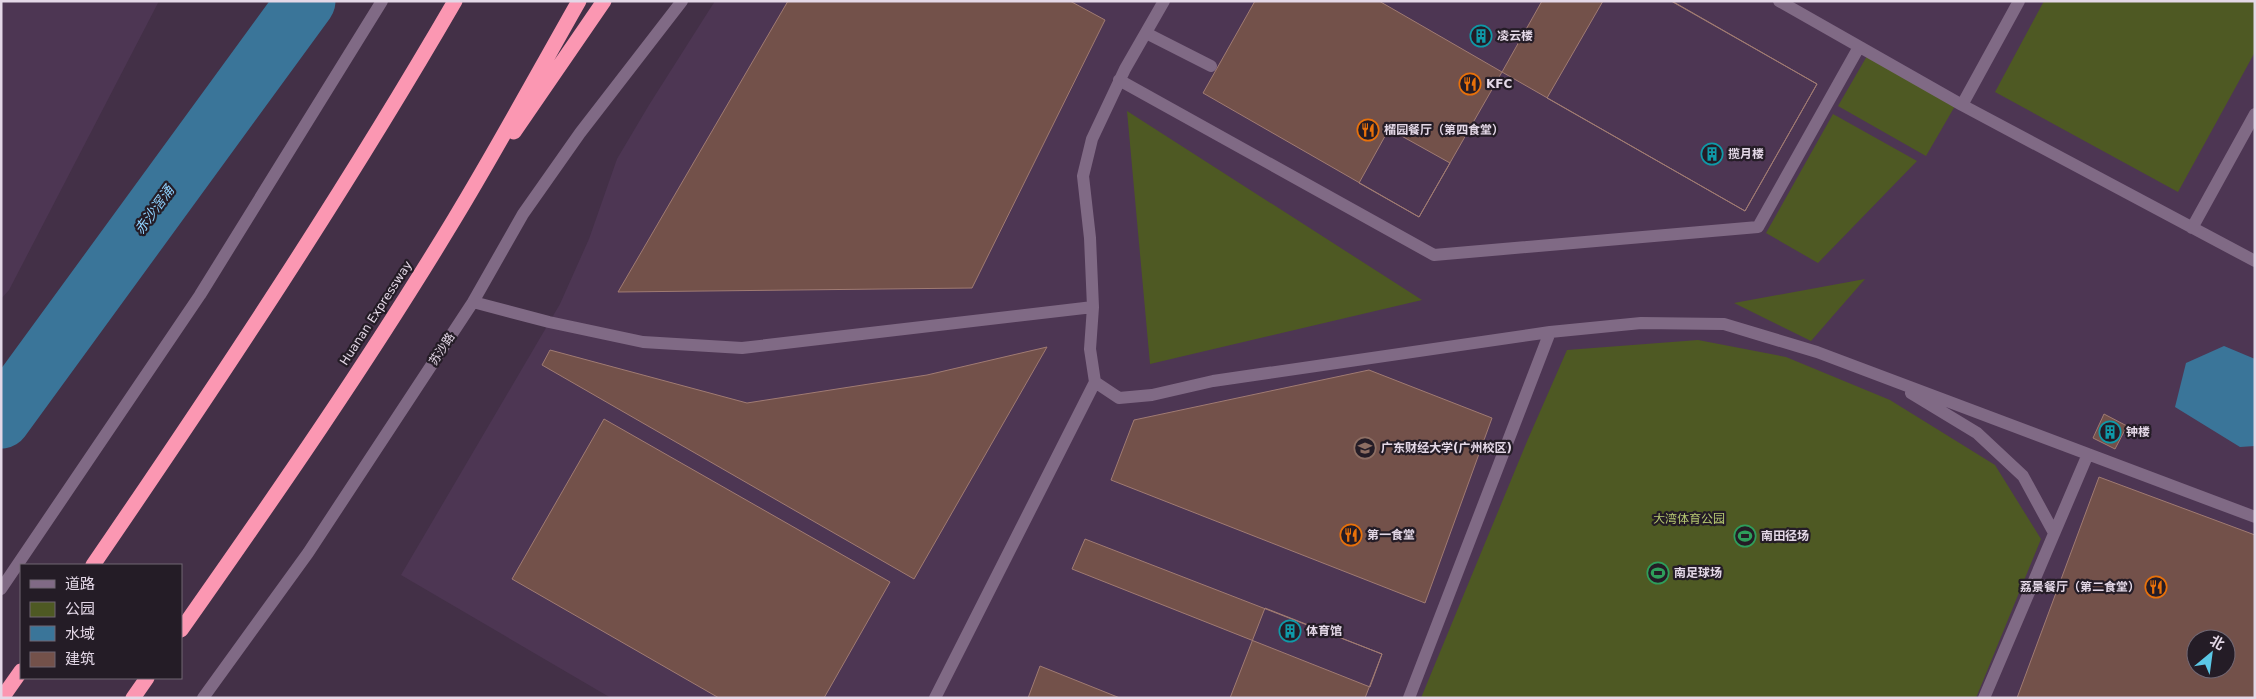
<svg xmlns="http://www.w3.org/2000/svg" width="2256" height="699" viewBox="0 0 2256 699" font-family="'DejaVu Sans','Noto Sans SC',sans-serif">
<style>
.built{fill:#4d3653;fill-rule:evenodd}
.green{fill:#4e5923}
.water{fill:#3a7599}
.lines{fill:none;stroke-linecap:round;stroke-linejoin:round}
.river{stroke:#3a7599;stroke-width:59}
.building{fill:#73514a;stroke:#a07b73;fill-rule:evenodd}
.minor{stroke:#806a85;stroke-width:12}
.highway{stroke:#fb97b2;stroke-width:15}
.labels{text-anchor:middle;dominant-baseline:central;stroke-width:4.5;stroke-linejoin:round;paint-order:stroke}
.poi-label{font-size:12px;font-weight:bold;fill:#e4d8e7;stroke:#241c26;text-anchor:start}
.street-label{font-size:12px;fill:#e4d8e7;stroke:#241c26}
.park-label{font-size:12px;fill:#b6c871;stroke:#241c26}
.water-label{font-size:14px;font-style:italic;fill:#8fd1fd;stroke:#241c26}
</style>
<rect width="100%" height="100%" fill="#433047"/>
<!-- built -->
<path class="built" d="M1 1H159L9 290 1 299Z
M715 1H2255V698H611L401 575 560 304 589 239 617 159 649 105ZM2196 639H2226V669H2196Z"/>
<!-- green -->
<path class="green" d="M2044 1H2255V52L2178 192 1995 92Z
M1867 56 1955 106 1926 156 1838 106Z
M1127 111 1422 300 1150 364Z
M1833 114 1917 161 1818 263 1766 233Z
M1865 279 1811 341 1734 303Z
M1698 340 1786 357 1890 400 1995 465 2041 539 1976 698H1421L1528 439 1567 350Z"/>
<!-- water -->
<path class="water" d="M2224 346 2255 359V446L2240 447 2175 407 2186 363Z"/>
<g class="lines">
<!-- river -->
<path class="river" d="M1 419 306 1"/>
</g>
<!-- building -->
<path class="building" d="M788 1H1070L1105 20 972 288 618 292Z
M1255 1H1672L1817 84 1745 211 1502 72 1419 217 1203 93Z
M1379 1H1542L1502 72Z
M1603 1H1671L1817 84 1745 211 1547 98Z
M1389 129 1450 163 1419 217 1359 183Z
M1047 347 914 579 542 365 550 350 747 403 927 375Z
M1369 370 1492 418 1425 603 1111 480 1134 420Z
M2104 414 2127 426 2115 449 2093 438Z
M604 419 890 582 824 698H719L512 579Z
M2099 477 2255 535V698H2017ZM2196 639H2226V669H2196Z
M1085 539 1382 654 1370 687 1072 569Z
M1265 608 1382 654 1365 698H1230Z
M1040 666 1120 698H1028Z"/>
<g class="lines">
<!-- minor -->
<path class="minor" d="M1164 1 1125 69 1092 139 1083 176 1090 238 1093 307 1090 349 1095 382 1119 398 1152 395 1213 381 1550 332 1641 323 1724 324 1817 352 2255 517
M1779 1 1962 105 2255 261
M1146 33 1211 66
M1119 80 1434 255 1758 227 1859 47
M1962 105 2019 1
M2192 228 2255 114
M473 302 549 322 643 342 742 348 1093 307
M1911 393 1977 433 2023 476 2054 533
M1 589 200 295 382 1
M203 698 308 553 473 302 523 214 580 133 682 1
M935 698 1095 382
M1409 698 1550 332
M1984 698 2088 454"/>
<!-- highway -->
<path class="highway" d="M514 132 604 1
M93 565C219 381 343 194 455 1
M181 630C276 495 370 359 455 218 498 147 538 73 579 1
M2 698 21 671
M133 698 147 678"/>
</g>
<!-- icons -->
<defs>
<g id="building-ring" transform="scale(1.125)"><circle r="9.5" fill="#241c26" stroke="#0f9aa8" stroke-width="1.5"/><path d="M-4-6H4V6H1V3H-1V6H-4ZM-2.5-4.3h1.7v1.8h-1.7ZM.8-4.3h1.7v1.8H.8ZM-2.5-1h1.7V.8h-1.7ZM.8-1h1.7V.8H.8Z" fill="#0f9aa8"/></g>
<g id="restaurant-ring" transform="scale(1.125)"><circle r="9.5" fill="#241c26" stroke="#e8710a" stroke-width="1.5"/><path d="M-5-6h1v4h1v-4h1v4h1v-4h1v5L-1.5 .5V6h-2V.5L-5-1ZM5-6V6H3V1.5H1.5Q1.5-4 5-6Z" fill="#e8710a"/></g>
<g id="university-ring" transform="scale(1.125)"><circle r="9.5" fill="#241c26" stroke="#8d6e63" stroke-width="1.5"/><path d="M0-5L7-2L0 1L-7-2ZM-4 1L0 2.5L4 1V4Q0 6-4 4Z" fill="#8d6e63"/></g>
<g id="stadium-ring" transform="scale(1.125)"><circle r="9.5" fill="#241c26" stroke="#2e9e5b" stroke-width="1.5"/><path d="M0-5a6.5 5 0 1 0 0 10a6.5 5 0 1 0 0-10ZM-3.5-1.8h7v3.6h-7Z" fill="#2e9e5b"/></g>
</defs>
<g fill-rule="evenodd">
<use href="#building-ring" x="1481" y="36"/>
<use href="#restaurant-ring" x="1470" y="84"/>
<use href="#restaurant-ring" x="1368" y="130"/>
<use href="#building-ring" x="1712" y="154"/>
<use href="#building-ring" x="2110" y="432"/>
<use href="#university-ring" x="1365" y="448"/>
<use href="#restaurant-ring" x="1351" y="535"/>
<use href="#stadium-ring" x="1745" y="536"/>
<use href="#stadium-ring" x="1658" y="573"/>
<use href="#restaurant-ring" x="2156" y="587"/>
<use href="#building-ring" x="1290" y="631"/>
</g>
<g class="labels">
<!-- poi labels -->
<g class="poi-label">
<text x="1497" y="36">凌云楼</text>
<text x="1486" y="84">KFC</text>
<text x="1384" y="130">榴园餐厅（第四食堂）</text>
<text x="1728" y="154">揽月楼</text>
<text x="2126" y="432">钟楼</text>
<text x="1381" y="448">广东财经大学(广州校区)</text>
<text x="1367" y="535">第一食堂</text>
<text x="1761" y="536">南田径场</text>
<text x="1674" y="573">南足球场</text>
<text x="2140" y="587" text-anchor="end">荔景餐厅（第二食堂）</text>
<text x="1306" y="631">体育馆</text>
</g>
<!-- street labels -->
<g class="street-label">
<text transform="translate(376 313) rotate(-57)">Huanan Expressway</text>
<text transform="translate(442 349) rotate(-57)">苏沙路</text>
</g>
<!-- park labels -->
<g class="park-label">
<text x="1689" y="519">大湾体育公园</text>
</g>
<!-- water labels -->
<g class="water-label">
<text transform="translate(154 210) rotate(-54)">赤沙滘涌</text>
</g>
</g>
<!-- border -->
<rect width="2256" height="699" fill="none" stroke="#e4d8e7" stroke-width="5"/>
<!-- legend -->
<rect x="20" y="564" width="162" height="115" fill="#241c26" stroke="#716773"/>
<rect x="30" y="580" width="25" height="8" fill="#806a85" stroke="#716773"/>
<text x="65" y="589" font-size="15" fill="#e4d8e7">道路</text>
<rect x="30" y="602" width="25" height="15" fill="#4e5923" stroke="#716773"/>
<text x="65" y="614" font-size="15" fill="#e4d8e7">公园</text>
<rect x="30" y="626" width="25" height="15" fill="#3a7599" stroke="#716773"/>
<text x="65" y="639" font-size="15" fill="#e4d8e7">水域</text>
<rect x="30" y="652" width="25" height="15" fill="#73514a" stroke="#716773"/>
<text x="65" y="664" font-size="15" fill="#e4d8e7">建筑</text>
<!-- north arrow -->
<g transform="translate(2211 654) rotate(29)"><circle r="24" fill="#241c26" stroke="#716773"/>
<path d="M0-4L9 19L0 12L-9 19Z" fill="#5bc8e6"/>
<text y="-8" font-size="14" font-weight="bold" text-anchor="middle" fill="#e4d8e7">北</text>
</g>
</svg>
